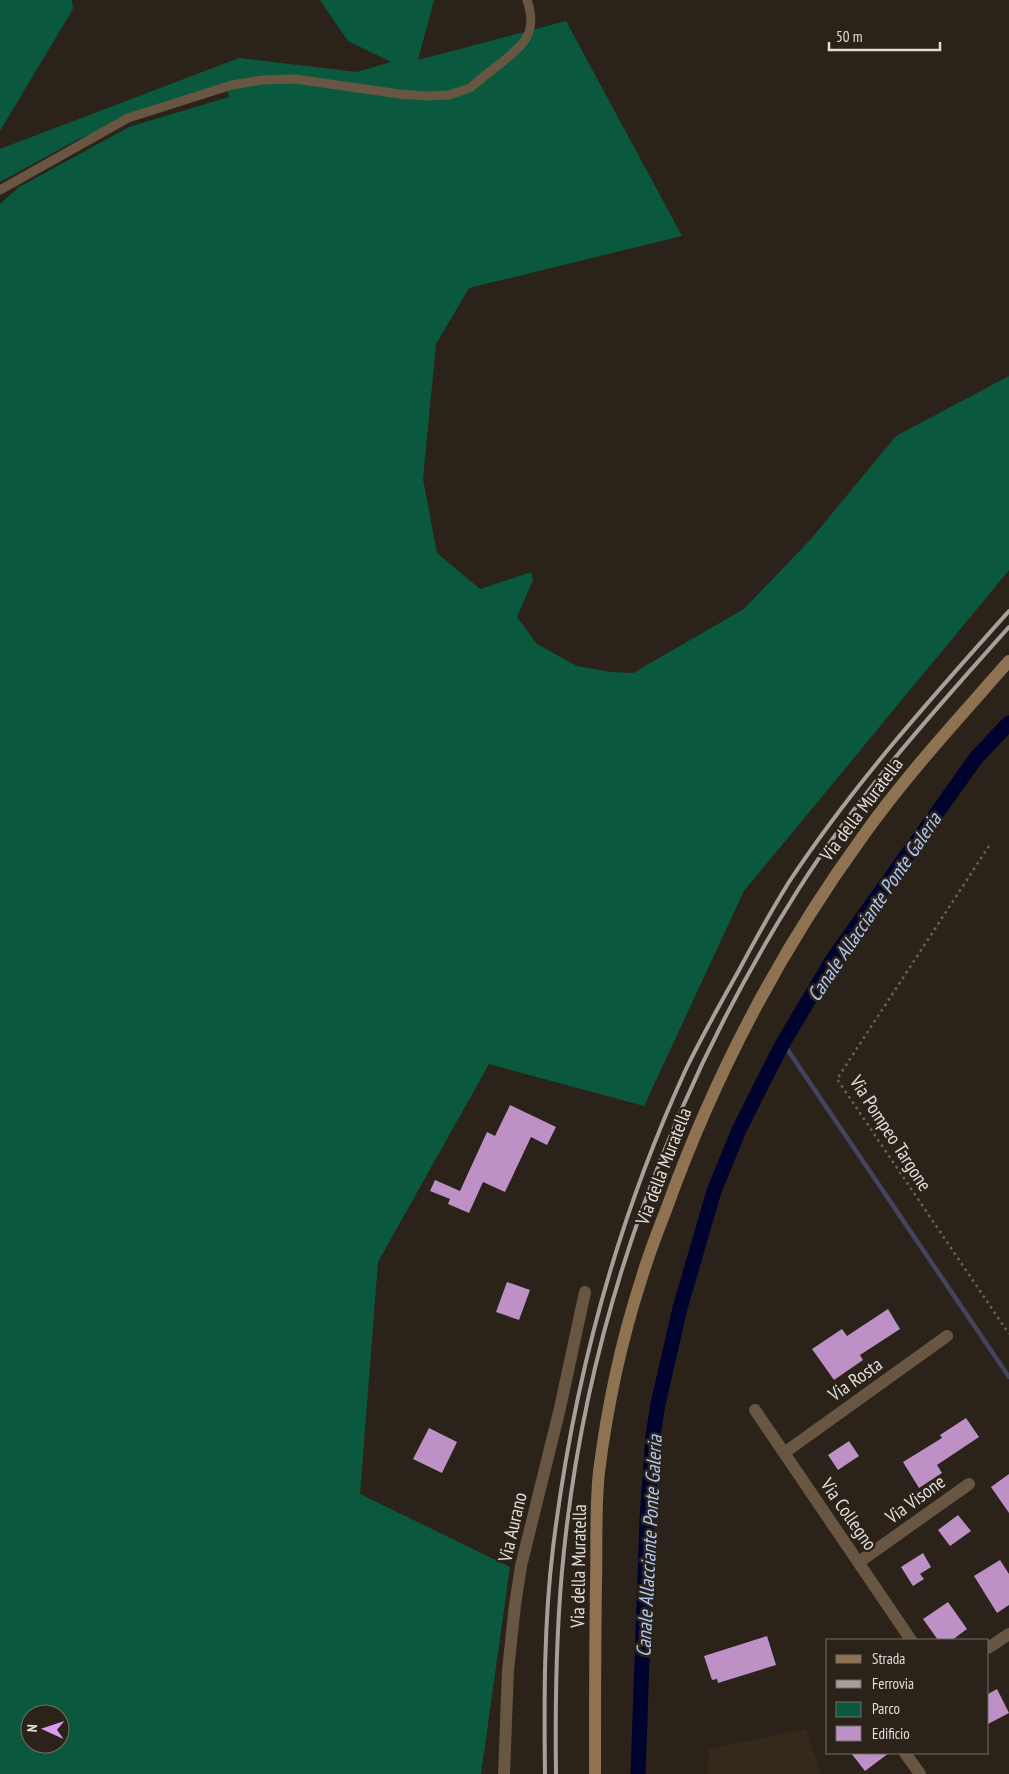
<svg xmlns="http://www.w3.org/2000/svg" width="1009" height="1774" viewBox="0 0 1009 1774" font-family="'PT Sans Narrow',sans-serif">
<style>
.built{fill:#35291b}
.green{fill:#0a593e;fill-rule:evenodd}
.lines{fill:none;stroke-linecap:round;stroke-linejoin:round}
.stream{stroke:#444460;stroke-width:4.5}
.canal{stroke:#00032d;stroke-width:15}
.building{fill:#bd91c5}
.path{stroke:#6a635b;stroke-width:2.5;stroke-dasharray:2.5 4;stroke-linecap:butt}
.lane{stroke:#695642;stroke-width:9}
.street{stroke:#695642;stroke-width:12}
.secondary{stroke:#8f7251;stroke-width:12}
.rail{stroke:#a7a099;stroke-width:4}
.labels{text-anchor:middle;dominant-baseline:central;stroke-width:5;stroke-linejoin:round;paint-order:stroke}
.street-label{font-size:19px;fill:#e3ddd7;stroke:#2b231a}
.water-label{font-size:20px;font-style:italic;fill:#aec7f5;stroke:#2b231a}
</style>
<rect width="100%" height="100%" fill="#2b231a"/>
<!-- built -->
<path class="built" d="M806 1729 821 1774H708L709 1749Z"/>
<!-- green -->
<path class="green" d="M0 0H72L73 9 0 131Z
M320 0H434L418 60 566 21 682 236 469 288 436 344 423 479 437 553 480 589 531 572 533 580 517 617 537 644 577 666 611 672 633 673 744 609 811 539 896 436 1009 376V570L744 891 644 1106 489 1064 378 1262 360 1494 510 1567 481 1774H0V204L19 187 129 127 229 97 227 87 146 110 77 140 0 182V149L239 58 357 72 391 62 348 41ZM30 1714H60V1744H30Z"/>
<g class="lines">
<!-- stream -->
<path class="stream" d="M783 1043 1009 1377"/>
<!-- canal -->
<path class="canal" d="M638 1774 647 1519 653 1436 658 1404 680 1308 714 1191 739 1130 760 1088 783 1043 833 959 976 758 1009 723"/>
</g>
<!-- building -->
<path class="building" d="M510 1105 556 1127 547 1145 531 1137 505 1192 483 1182 469 1213 448 1204 450 1199 430 1191 435 1180 460 1191 487 1132 495 1136Z
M507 1282 530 1290 519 1320 496 1312Z
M888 1309 900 1329 860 1355 863 1360 834 1380 812 1349 842 1329 847 1336Z
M966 1418 979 1437 937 1465 942 1473 919 1488 903 1462 942 1438 940 1435Z
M429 1428 457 1442 442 1473 413 1459Z
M849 1441 859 1456 838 1470 828 1455Z
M1009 1474V1513L991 1487Z
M958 1515 971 1531 950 1546 938 1530Z
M923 1553 931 1567 920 1574 924 1579 913 1586 901 1567Z
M1000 1560 1009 1574V1605L997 1613 974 1576Z
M948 1602 967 1629 952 1640H938L923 1619Z
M767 1636 776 1665 718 1683 717 1679 712 1680 704 1656Z
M997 1689 1009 1713 988 1724V1694Z
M851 1753H889L865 1771Z"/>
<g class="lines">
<!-- path -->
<path class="path" d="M989 846 837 1079 1009 1334"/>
<!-- lane -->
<path class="lane" d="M0 190 128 118 232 85 262 80 295 79 399 94 427 96 449 95 470 88C480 79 491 71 501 63 525 44 538 32 527 0"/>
<!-- street -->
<path class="street" d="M755 1410 911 1640
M784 1453 947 1336
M859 1562 969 1484
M988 1648 1009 1634
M905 1753 920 1774
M504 1774 508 1670 515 1605 521 1566 560 1408 585 1292"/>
<!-- secondary -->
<path class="secondary" d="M595 1774C595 1710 595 1647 596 1583 597 1546 595 1509 599 1472 607 1408 621 1342 641 1280 648 1256 657 1233 666 1210 715 1074 778 953 863 836 907 774 959 718 1009 661"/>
<!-- rail -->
<path class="rail" d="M545 1774C544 1699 544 1622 553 1548 573 1383 617 1220 686 1069 702 1036 720 1004 738 972 754 942 771 911 789 882 853 785 932 697 1009 611
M556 1774C555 1700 556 1625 564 1551 588 1317 672 1089 798 890 858 795 934 711 1009 627"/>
</g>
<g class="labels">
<!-- street labels -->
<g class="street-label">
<text transform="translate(861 809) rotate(-53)">Via della Muratella</text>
<text transform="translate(891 1133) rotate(57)">Via Pompeo Targone</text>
<text transform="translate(663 1166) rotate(-69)">Via della Muratella</text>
<text transform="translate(855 1379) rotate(-35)">Via Rosta</text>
<text transform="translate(915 1499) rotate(-36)">Via Visone</text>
<text transform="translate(849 1514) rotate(55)">Via Collegno</text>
<text transform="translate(512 1527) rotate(-77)">Via Aurano</text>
<text transform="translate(578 1566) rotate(-89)">Via della Muratella</text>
</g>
<!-- water labels -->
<g class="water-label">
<text transform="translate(874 907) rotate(-56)">Canale Allacciante Ponte Galeria</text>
<text transform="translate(649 1546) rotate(-87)">Canale Allacciante Ponte Galeria</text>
</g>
</g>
<!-- legend -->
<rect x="826" y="1639" width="162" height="115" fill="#2b231a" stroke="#756d66"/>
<rect x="836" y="1655" width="25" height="8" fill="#8f7251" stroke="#756d66"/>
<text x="872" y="1664" font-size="15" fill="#e3ddd7">Strada</text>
<rect x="836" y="1680" width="25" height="8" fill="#a7a099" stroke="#756d66"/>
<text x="872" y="1689" font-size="15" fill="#e3ddd7">Ferrovia</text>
<rect x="836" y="1702" width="25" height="15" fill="#0a593e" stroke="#756d66"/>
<text x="872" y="1714" font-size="15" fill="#e3ddd7">Parco</text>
<rect x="836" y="1726" width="25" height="15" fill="#bd91c5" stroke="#756d66"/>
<text x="872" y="1739" font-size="15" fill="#e3ddd7">Edificio</text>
<!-- north arrow -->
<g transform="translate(45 1729) rotate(273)"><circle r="24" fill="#2b231a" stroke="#756d66"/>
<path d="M0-4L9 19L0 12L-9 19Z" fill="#dd99f3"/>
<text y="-8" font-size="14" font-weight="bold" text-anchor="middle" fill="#e3ddd7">N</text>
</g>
<!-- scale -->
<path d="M829 42v8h111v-8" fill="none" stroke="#e3ddd7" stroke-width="2.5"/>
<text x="836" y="42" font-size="15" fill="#e3ddd7" stroke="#2b231a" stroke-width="4" paint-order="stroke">50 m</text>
</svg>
